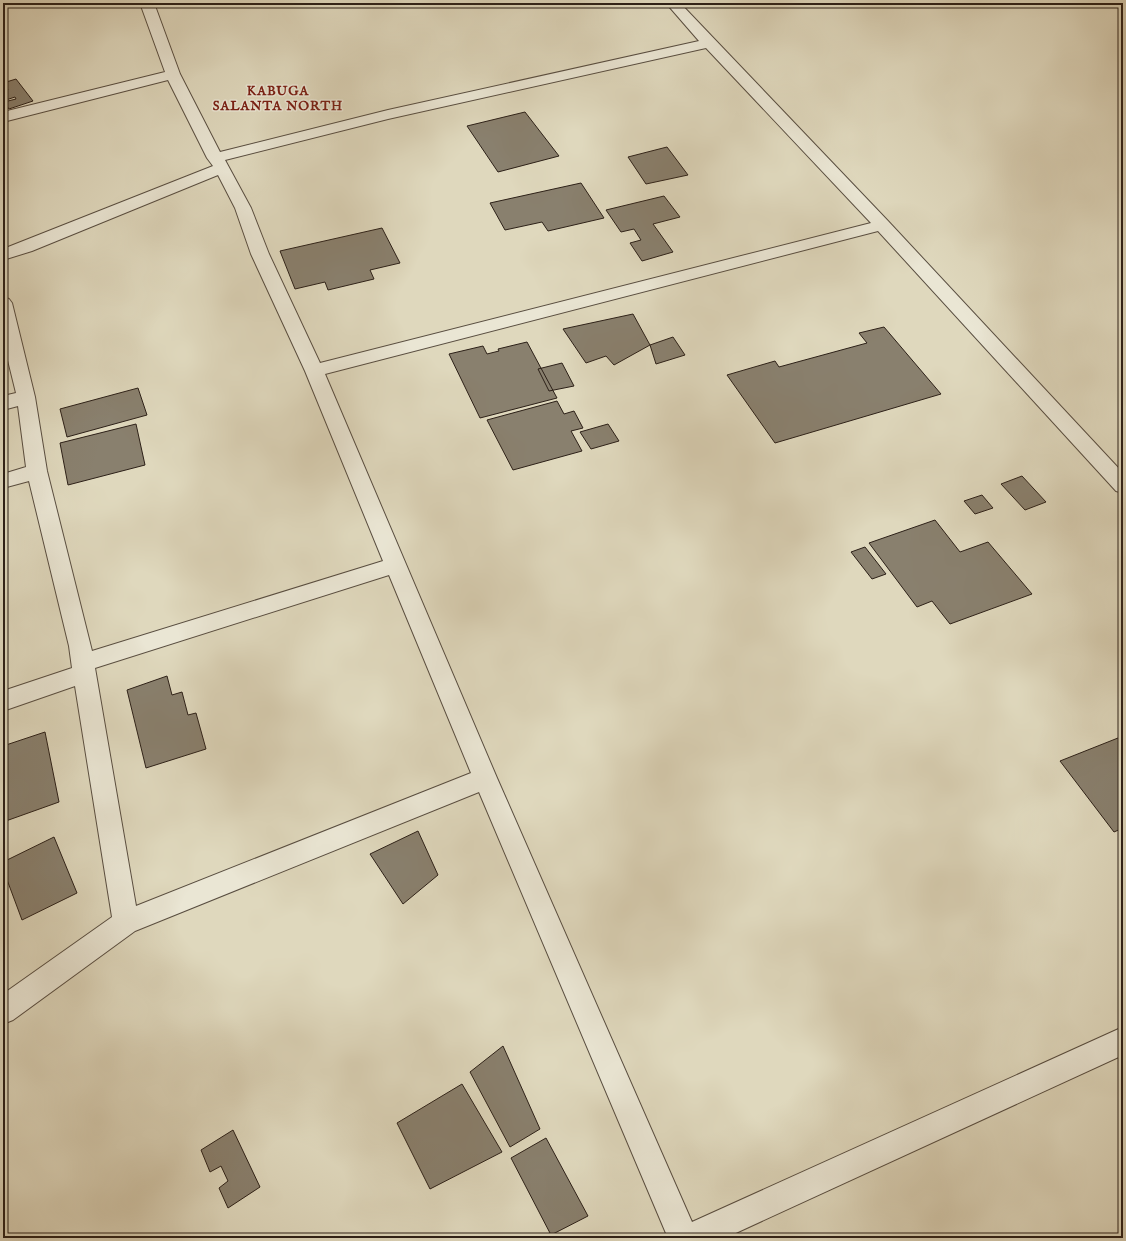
<svg xmlns="http://www.w3.org/2000/svg" width="1126" height="1241" viewBox="0 0 1126 1241" font-family="'IM FELL English',serif">
<style>
.building{fill:#89806e;stroke:#2c2018}
.lines{fill:none;stroke-linecap:round;stroke-linejoin:round}
.minor-casing{stroke:#594e41;stroke-width:2}
.minor{fill:#eae6d4;fill-rule:evenodd}
.labels{text-anchor:middle;dominant-baseline:central;stroke-width:3;stroke-linejoin:round;paint-order:stroke}
.far-district-label{font-size:13px;font-weight:bold;letter-spacing:1px;fill:#7a1f14;stroke:#eae6d4}
</style>
<rect width="100%" height="100%" fill="#dfd8bd"/>
<filter id="stains"><feTurbulence type="fractalNoise" baseFrequency=".005" numOctaves="4"/><feColorMatrix values="0 0 0 0 .2 0 0 0 0 .09 0 0 0 0 .02 0 0 0 .5 -.17"/></filter>
<radialGradient id="worn" r=".72"><stop offset=".6" stop-color="#630" stop-opacity="0"/><stop offset="1" stop-color="#630" stop-opacity=".3"/></radialGradient>
<!-- building -->
<path class="building" d="M16 79 33 101 9 109 4 102 16 99 15 97 3 101V92L8 90 6 86 3 87V83Z
M525 112 559 156 498 172 467 126Z
M667 147 688 175 646 184 628 157Z
M581 183 604 218 548 231 542 222 505 230 490 203Z
M664 196 680 217 653 224 673 252 642 261 630 243 641 240 634 229 621 232 606 210Z
M382 228 400 263 370 270 374 279 328 290 325 282 295 289 280 251Z
M633 314 650 345 614 365 606 356 586 363 563 329Z
M884 327 941 394 775 443 727 375 775 361 779 367 867 343 859 333Z
M673 337 685 355 656 364 650 345Z
M527 342 557 398 480 418 449 354 483 346 487 354 499 351 498 349Z
M562 363 574 386 549 391 538 369Z
M138 388 147 415 67 437 60 409Z
M557 401 564 414 574 411 583 428 571 431 582 451 513 470 487 420Z
M136 424 145 465 68 485 60 443Z
M608 424 619 441 591 449 580 432Z
M1022 476 1046 502 1025 510 1001 484Z
M982 495 993 508 975 514 964 501Z
M935 520 960 552 988 542 1032 594 950 624 932 601 917 607 869 543Z
M865 547 886 574 872 579 851 552Z
M167 676 172 695 182 692 188 715 196 713 206 749 146 768 127 690Z
M45 732 59 802 3 822V746Z
M1123 736V828L1114 832 1060 761Z
M418 831 438 875 403 904 370 854Z
M54 837 77 893 22 920 3 869V862Z
M503 1046 540 1129 510 1147 470 1072Z
M462 1084 502 1152 430 1189 397 1123Z
M233 1130 260 1187 228 1208 219 1188 228 1181 221 1166 210 1172 201 1150Z
M546 1138 588 1216 551 1235 511 1158Z"/>
<g class="lines">
<!-- minor casing -->
<g class="minor-casing">
<path id="minor" d="M140 3H154L180 74 220 152 388 110 699 41 666 3H680L888 221 1123 473V493L1116 491 878 231 325 374 497 778 692 1222 1123 1027V1055L725 1238H668L479 792 135 931 13 1020 3 1024V994L112 917 75 686 3 711V691L72 668 69 646 29 481 3 488V474L26 467 18 406 3 410V396L16 393 3 340V297L9 299 12 303 35 397 47 471 92 651 383 561 305 371 251 254 235 208 218 175 32 251 3 260V249L213 166 207 158 168 80 3 122V112L165 72ZM706 48 871 223 320 363 269 254 251 208 225 160 388 119ZM389 575 471 773 136 906 95 668Z"/>
</g>
<!-- minor -->
<use href="#minor" class="minor"/>
</g>
<g class="labels">
<!-- far-district labels -->
<g class="far-district-label">
<text x="278" y="91">KABUGA<tspan x="278" dy="15">SALANTA NORTH</tspan></text>
</g>
</g>
<!-- margin -->
<rect width="1126" height="1241" fill="none" stroke="#dfd8bd" stroke-width="16"/>
<rect x="4" y="4" width="1118" height="1233" fill="none" stroke="#2c2018" stroke-width="2"/>
<rect x="8" y="8" width="1110" height="1225" fill="none" stroke="#2c2018"/>
<rect width="100%" height="100%" filter="url(#stains)"/>
<rect width="100%" height="100%" fill="url(#worn)"/>
</svg>
